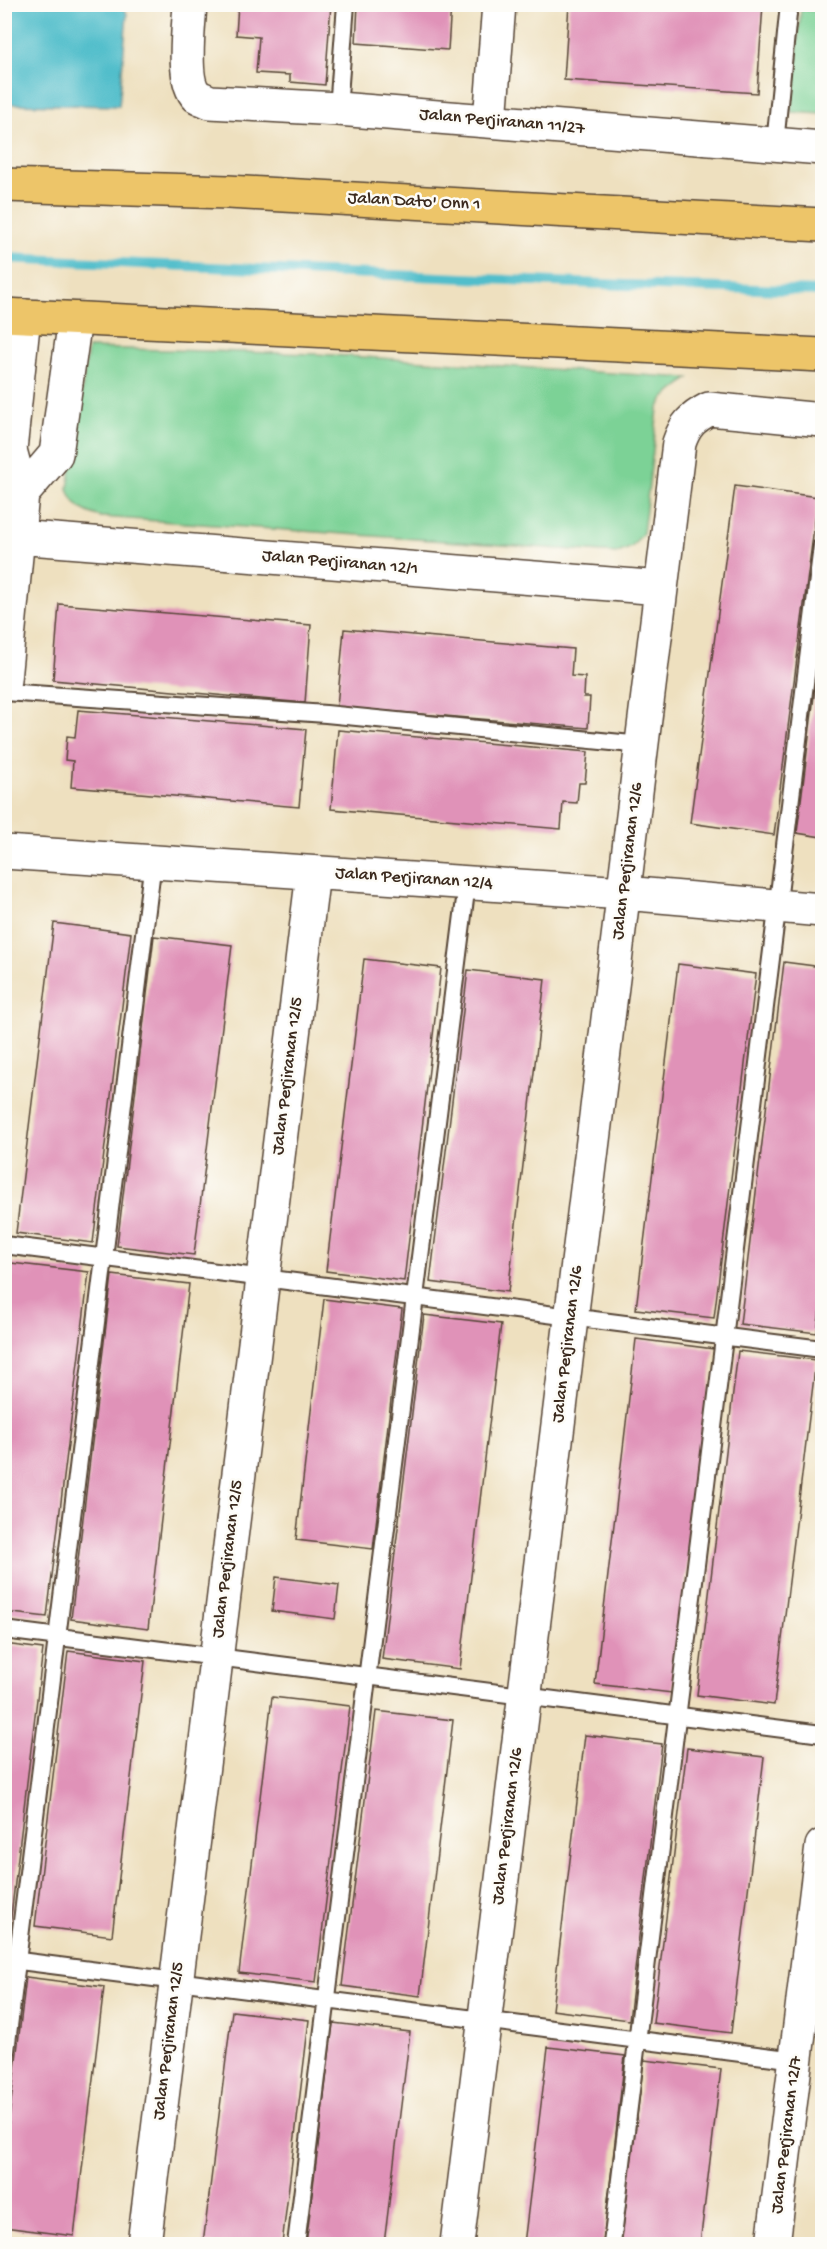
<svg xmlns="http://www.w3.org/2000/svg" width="827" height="2249" viewBox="0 0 827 2249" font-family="'Gochi Hand',sans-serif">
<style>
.green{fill:#7cd296;stroke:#5c7e5a;stroke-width:1.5}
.water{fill:#51becb;stroke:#467474;stroke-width:1.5}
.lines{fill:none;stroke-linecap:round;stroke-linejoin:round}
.stream{stroke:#51becb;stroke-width:10}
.building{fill:#e092b8}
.lane-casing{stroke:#564536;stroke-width:20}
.street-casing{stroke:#564536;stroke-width:36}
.primary-casing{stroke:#564536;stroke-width:36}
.lane{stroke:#fff;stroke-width:16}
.street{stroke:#fff;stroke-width:33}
.primary{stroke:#edc569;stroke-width:33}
.labels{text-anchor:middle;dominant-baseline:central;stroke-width:5;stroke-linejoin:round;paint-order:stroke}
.street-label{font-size:18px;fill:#3b2a1e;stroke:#fdfcf7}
</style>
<rect width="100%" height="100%" fill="#fdfcf7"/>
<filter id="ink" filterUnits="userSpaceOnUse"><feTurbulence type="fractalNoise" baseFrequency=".0167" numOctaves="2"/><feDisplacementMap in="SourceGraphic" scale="12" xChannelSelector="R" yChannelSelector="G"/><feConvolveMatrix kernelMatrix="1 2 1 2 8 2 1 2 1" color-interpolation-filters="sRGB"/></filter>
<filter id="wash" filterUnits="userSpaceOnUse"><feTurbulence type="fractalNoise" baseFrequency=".008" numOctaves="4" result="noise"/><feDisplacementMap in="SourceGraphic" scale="24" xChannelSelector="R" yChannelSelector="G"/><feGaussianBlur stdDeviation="1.35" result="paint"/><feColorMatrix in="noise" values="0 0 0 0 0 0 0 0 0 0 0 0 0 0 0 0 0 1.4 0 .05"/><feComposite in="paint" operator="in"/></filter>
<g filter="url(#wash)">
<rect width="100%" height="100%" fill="#eee0bf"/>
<!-- green -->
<path class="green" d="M801 9 822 11V114L791 112Z
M88 348 316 354 689 378 664 398 658 409 643 533 632 547 618 553 101 517C84 512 74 507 68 489Z"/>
<!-- water -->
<path class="water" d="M5 4 122 5 127 14 119 106 5 104Z"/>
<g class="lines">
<!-- stream -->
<path class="stream" d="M4 258 625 285 822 291"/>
</g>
<g id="blocks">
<!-- building -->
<path class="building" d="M238 4H331L325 85 290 82V75L256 73 259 37 236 35Z
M358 4H451L448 50 356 43Z
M569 4H763L757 93 564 80Z
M735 486 818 497 774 835 690 823Z
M59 604 311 625 305 703 53 680Z
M344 629 573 649 571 676 585 677 584 697H590L588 728 337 707Z
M821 640H822V837L797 833Z
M78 710 306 729 299 807 71 787 73 761 65 760 67 736 75 737Z
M338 730 588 752 585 783H579L577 803 563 802 561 829 331 809Z
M54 923 131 933 93 1243 16 1233Z
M154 936 232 945 194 1255 117 1246Z
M364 959 441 968 404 1281 326 1271Z
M784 962 822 967V1291L817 1333 740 1324Z
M678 964 756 974 714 1318 636 1309Z
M468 970 545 979 508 1292 430 1282Z
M11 1263 89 1272 47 1617 4 1612V1318Z
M112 1275 189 1284 148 1629 71 1619Z
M324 1299 402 1309 373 1549 296 1540Z
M424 1315 501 1324 460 1669 382 1659Z
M636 1339 714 1349 672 1693 595 1684Z
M738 1351 816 1360 774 1705 697 1695Z
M276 1577 339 1585 335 1619 272 1611Z
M4 1644 43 1649 10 1924H4Z
M68 1651 145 1661 112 1936 35 1926Z
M272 1697 350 1706 316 1982 239 1973Z
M376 1711 453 1720 420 1996 342 1986Z
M585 1735 662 1744 629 2020 552 2010Z
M687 1748 764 1757 731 2033 653 2023Z
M26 1977 104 1987 74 2236 4 2227V2160Z
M232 2011 309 2020 282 2244H203Z
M333 2023 410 2032 384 2244H306Z
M548 2047 625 2056 603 2244H524Z
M644 2060 721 2069 700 2244H621Z"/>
</g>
</g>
<g filter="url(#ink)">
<use href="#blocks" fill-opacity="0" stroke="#564536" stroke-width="1.5"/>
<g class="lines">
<!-- lane casing -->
<g class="lane-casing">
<path id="lane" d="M338 109 346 4
M775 144 789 4
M4 692 326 714 642 745
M4 1245 822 1349
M4 1630 822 1734
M4 1959 796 2060
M4 2067 153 861
M296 2244 467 883
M612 2244 822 546"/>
</g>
<!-- street casing -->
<g class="street-casing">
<path id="street" d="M190 4C189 25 181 81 197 96 200 98 206 100 210 102L338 109 822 148
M490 121 499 4
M22 494 56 454 75 319
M4 536 661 588
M4 680 22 494 10 450 24 316
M4 852 624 893 822 910
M144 2244 313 873
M457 2244 679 443C685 425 692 418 709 409L822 420
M773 2244 822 1846"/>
</g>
<!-- primary casing -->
<g class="primary-casing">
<path id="primary" d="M4 185 228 192 822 225
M4 315 822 355"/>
</g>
<!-- lane -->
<use href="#lane" class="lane"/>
<!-- street -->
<use href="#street" class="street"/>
<!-- primary -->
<use href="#primary" class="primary"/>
</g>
</g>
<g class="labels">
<!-- street labels -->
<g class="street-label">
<text transform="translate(502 122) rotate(5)">Jalan Perjiranan 11/27</text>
<text transform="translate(414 202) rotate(3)">Jalan Dato' Onn 1</text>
<text transform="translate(340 563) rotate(5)">Jalan Perjiranan 12/1</text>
<text transform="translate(628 861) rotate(-83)">Jalan Perjiranan 12/6</text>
<text transform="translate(414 879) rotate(4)">Jalan Perjiranan 12/4</text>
<text transform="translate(288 1076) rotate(-83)">Jalan Perjiranan 12/5</text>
<text transform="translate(568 1344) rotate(-83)">Jalan Perjiranan 12/6</text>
<text transform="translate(228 1559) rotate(-83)">Jalan Perjiranan 12/5</text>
<text transform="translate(508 1826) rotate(-83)">Jalan Perjiranan 12/6</text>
<text transform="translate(169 2041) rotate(-83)">Jalan Perjiranan 12/5</text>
<text transform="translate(787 2135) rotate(-83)">Jalan Perjiranan 12/7</text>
</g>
</g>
<!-- margin -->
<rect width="827" height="2249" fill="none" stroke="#fdfcf7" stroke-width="24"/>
</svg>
